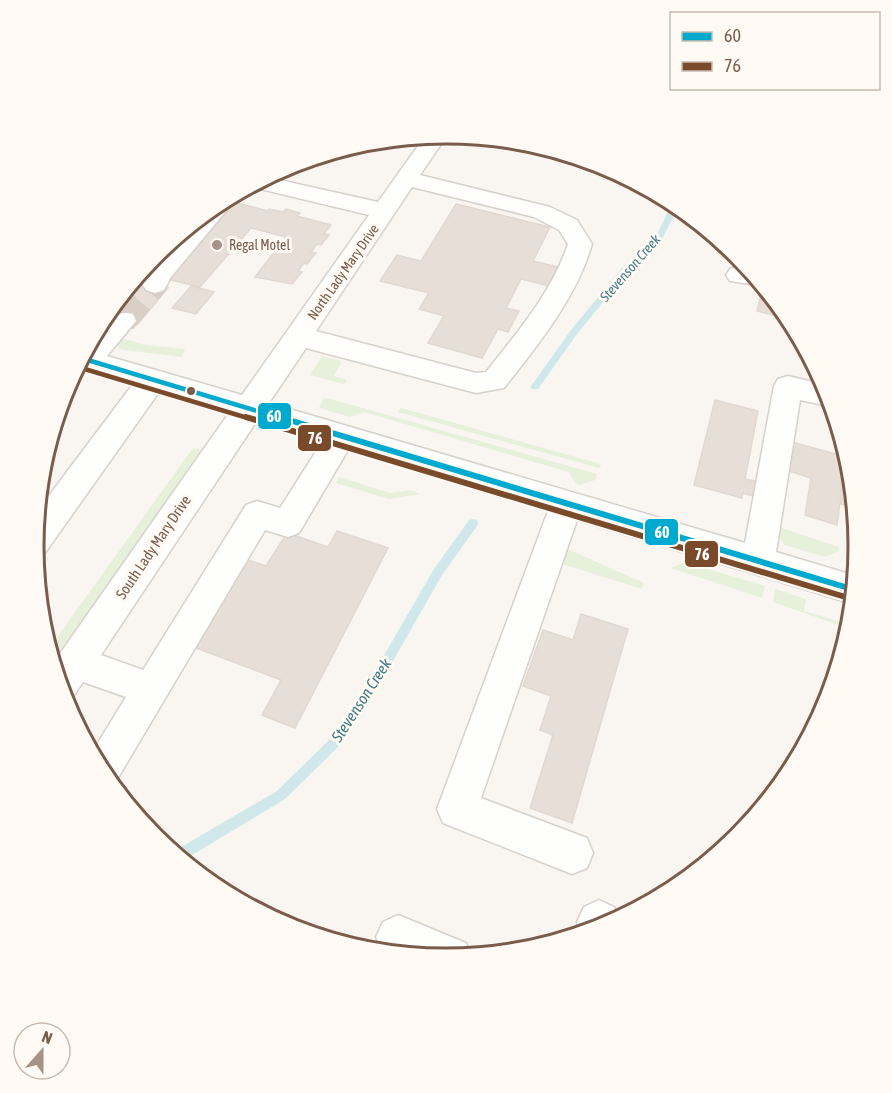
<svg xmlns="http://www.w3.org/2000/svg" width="892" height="1093" viewBox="0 0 892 1093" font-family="'Asap Condensed',sans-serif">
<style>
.green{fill:#e7f0db}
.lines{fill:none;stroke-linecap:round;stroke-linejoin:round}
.stream{fill:#d0e8ea;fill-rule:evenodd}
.building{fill:#e6ded7;stroke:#e2d8d2;stroke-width:1.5}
.minor-tunnel{stroke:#d9cfc7;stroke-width:26;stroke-dasharray:26 13;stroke-linecap:butt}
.minor-casing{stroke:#d7d1cb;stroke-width:3}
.minor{fill:#fefefd;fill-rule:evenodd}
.bus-1-far1-casing{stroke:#fffaf3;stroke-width:8}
.bus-1-casing{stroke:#fffaf3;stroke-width:10}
.bus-2-far1-casing{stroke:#fffaf3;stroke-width:8}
.bus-2-casing{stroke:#fffaf3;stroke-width:10}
.bus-1-far1{stroke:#00a9ce;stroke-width:4.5}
.bus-1{stroke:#00a9ce;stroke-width:6}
.bus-2-far1{stroke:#7a4b2a;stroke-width:4.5}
.bus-2{stroke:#7a4b2a;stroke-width:6}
.poi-dot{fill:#a69286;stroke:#fffaf3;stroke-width:2}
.bus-dot{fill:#7a5c4d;stroke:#fffaf3;stroke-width:2}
.labels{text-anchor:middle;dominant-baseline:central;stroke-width:6;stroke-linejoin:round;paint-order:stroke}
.far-poi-label{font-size:14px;fill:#7a5c4d;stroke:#fffaf3;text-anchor:start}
.far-water-label{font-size:14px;font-style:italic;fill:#437c86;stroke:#fffaf3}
.far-street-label{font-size:14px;fill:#7a5c4d;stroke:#fffaf3}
.street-label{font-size:15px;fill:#7a5c4d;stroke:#fffaf3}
.water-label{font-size:16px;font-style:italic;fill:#437c86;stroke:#fffaf3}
.rim{fill:none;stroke:#7a5c4d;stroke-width:3}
.line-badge{stroke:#fffaf3;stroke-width:2}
.badge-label{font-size:16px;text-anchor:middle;font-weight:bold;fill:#fff}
</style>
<rect width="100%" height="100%" fill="#f9f5f0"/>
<!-- green -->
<path class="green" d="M118 337 146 345 185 349 182 357 125 350 119 349 116 340Z
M322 356 342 361 334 376 347 380 344 384 310 375Z
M324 398H327L597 474 595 480 580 485 575 483 569 472 364 412 350 417 319 408Z
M401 408 601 464 599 468 398 412Z
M193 448 199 449 201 453 52 664 48 650Z
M339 477 390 493 410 490 420 494 389 499 336 483Z
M776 526 839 547V551L825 557 785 545 774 532Z
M565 548 644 583 642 589 559 563Z
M685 562 765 586 762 598 671 568Z
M775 589 806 599 804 611 851 625 850 629 773 602Z"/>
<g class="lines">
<!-- stream -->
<path class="stream" d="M673 202 679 206 662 239 628 272 577 334 538 389H532L530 387 532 385 571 330 622 268 656 236Z
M473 519 477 520 478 523 477 526 442 575 361 717 337 748 285 799 182 861 171 853 277 791 329 740 353 709 434 569 469 520Z"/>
</g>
<!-- building -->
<path class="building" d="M234 202 268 211 269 209 283 212 286 209 300 213 297 216 331 225 324 234 329 235 321 245 317 244 311 252 316 253 307 264 304 263 298 271 302 272 292 284 255 277 286 237 251 228 200 287 167 279Z
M456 204 550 227 533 261 558 267 549 286 521 279 506 308 519 311 508 332 498 329 482 358 428 343 444 316 419 309 429 293 380 281 397 255 421 261Z
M143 268 151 271 142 281 168 288 137 325 104 315Z
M191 286 214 292 196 314 172 308Z
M763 286H764L791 319 757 311Z
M715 400 758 411 745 479 756 481 753 496 743 493 742 498 694 485Z
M792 442 846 457 837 525 805 515 811 478 786 470Z
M847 452 851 466 855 508 841 504Z
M337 531 388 548 295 728 262 715 281 680 191 646 245 559 266 566 287 533 328 547Z
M581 614 628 629 572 823 530 808 553 735 540 730 551 696 523 686 543 630 573 640Z"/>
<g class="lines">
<!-- minor-tunnel -->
<path class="minor-tunnel" d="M123 321 155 284"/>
<!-- minor casing -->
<g class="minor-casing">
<path id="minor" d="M448 134 420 175 550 207 577 220 592 244C577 297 538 345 504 388L476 393 306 348 269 403 745 543 774 386 778 379 788 376 826 385 833 407 800 400 776 552 856 576 853 604 577 520 481 798 587 838 593 853 587 868 572 874 443 823 437 809 548 511 348 450 299 533 288 537 265 530 112 788 91 754 126 697 83 682 72 698 63 701 52 665 229 413 159 392 45 553 34 556 36 513 133 384 76 367C87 346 104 306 133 314L136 321 107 356 242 395 369 215 248 186 266 177 378 202 425 136ZM412 187 534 217 559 230 568 244C552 292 517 333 486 372L476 373 316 331ZM256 422 322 442 280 508 257 501 246 505 143 670 101 655Z
M231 195 235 200 231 205 171 277 164 290 155 293 146 290 142 284C156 250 199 212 231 195Z
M739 267 750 269 764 286 730 281 726 275 730 269Z
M599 900 614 907 620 920 579 936 577 922 584 907Z
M398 915 466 943 471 957 446 959 383 952 376 937 383 922Z"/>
</g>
<!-- minor -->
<use href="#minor" class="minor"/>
<!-- bus-1-far1 casing -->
<g class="bus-1-far1-casing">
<path id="bus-1-far1" d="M81 358 284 419"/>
</g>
<!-- bus-1 casing -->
<g class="bus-1-casing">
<path id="bus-1" d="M279 417 855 590"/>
</g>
<!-- bus-2-far1 casing -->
<g class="bus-2-far1-casing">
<path id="bus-2-far1" d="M78 367 251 419"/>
</g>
<!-- bus-2 casing -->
<g class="bus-2-casing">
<path id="bus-2" d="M246 417 852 599"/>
</g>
<!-- bus-1-far1 -->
<use href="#bus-1-far1" class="bus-1-far1"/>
<!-- bus-1 -->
<use href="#bus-1" class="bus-1"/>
<!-- bus-2-far1 -->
<use href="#bus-2-far1" class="bus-2-far1"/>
<!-- bus-2 -->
<use href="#bus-2" class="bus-2"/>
</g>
<!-- markers -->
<circle class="poi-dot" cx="217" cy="245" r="6"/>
<circle class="bus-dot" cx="191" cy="391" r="5"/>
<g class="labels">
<!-- far-poi labels -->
<g class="far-poi-label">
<text x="229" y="245">Regal Motel</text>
</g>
<!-- far-water labels -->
<g class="far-water-label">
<text transform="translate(630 268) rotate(-49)">Stevenson Creek</text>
</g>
<!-- far-street labels -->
<g class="far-street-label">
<text transform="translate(343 272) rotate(-55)">North Lady Mary Drive</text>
</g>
<!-- street labels -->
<g class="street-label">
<text transform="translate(153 547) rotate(-56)">South Lady Mary Drive</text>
</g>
<!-- water labels -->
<g class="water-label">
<text transform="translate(361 700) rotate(-57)">Stevenson Creek</text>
</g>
</g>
<!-- crop -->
<path d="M0 0H892V1093H0ZM44 546a402 402 0 1 1 804 0a402 402 0 1 1-804 0Z" fill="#fffaf3" fill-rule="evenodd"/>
<path class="rim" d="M44 546a402 402 0 1 1 804 0a402 402 0 1 1-804 0Z"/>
<g class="line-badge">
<rect x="257" y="402" width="35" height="28" rx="6" fill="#00a9ce"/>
<rect x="297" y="424" width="35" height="28" rx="6" fill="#7a4b2a"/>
<rect x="644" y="518" width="35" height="28" rx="6" fill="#00a9ce"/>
<rect x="684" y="540" width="35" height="28" rx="6" fill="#7a4b2a"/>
</g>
<g class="badge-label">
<text x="274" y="422">60</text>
<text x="315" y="444">76</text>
<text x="662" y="538">60</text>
<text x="702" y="560">76</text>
</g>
<!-- legend -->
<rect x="670" y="12" width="210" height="78" fill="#fffaf3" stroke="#cabbb1" stroke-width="1.5"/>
<rect x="682" y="32" width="30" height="9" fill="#00a9ce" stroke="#cabbb1" stroke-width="1.5"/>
<text x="724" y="42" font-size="18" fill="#7a5c4d">60</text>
<rect x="682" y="62" width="30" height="9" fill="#7a4b2a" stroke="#cabbb1" stroke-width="1.5"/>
<text x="724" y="72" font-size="18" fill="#7a5c4d">76</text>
<!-- north arrow -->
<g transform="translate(42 1051) rotate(21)"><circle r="28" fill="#fffaf3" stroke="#cabbb1" stroke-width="1.5"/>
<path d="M0-4.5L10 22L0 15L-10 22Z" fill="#a69286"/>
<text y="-9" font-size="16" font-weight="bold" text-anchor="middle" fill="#7a5c4d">N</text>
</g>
</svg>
